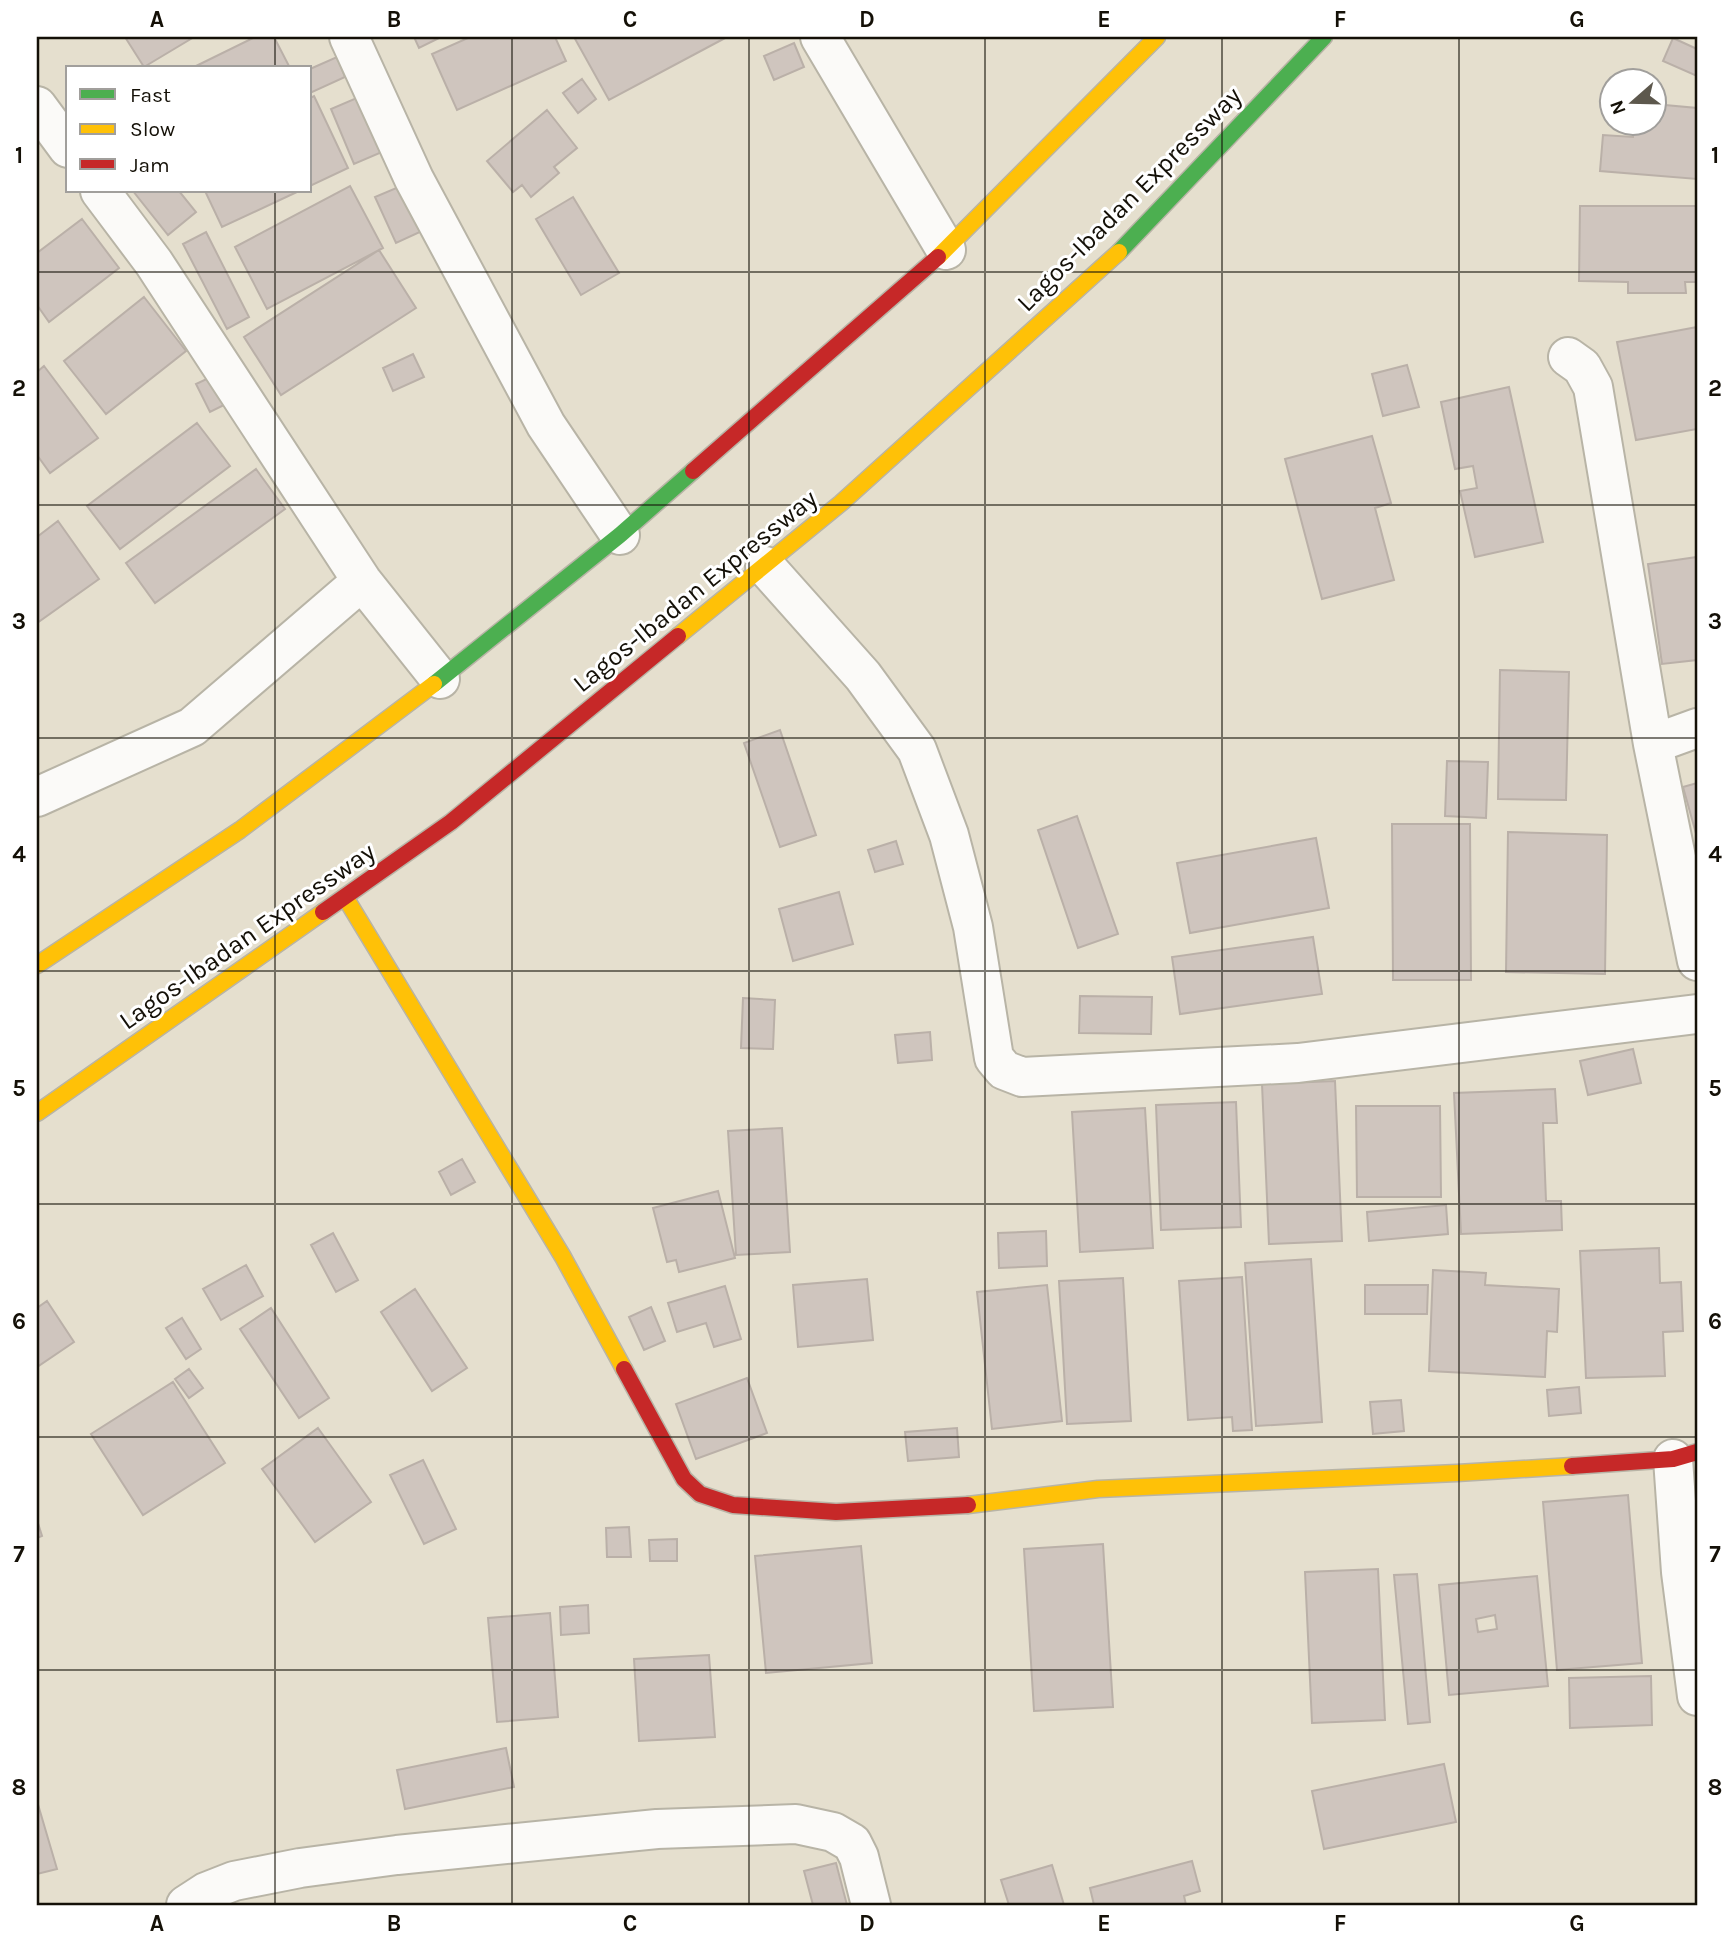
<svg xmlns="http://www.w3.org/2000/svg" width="1734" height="1942" viewBox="0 0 1734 1942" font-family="Karla,sans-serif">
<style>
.building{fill:#cfc5be;stroke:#bab0a8;stroke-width:2;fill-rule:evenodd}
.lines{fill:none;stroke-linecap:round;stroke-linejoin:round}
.street-casing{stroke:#b8b4a6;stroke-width:42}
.fast-casing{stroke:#b8b4a6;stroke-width:19}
.slow-casing{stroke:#b8b4a6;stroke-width:19}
.jam-casing{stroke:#b8b4a6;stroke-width:19}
.street{stroke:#fbfaf8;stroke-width:38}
.fast{stroke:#4caf50;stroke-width:16}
.slow{stroke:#ffc107;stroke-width:16}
.jam{stroke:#c62828;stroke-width:16}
.grid{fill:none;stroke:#141007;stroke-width:2;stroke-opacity:0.55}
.labels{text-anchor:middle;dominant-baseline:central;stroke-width:6;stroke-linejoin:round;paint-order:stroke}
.street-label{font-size:26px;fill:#141007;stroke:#fff}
.neatline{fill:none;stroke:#141007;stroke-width:2.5}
.grid-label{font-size:23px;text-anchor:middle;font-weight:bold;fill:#141007}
</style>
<rect width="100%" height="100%" fill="#e5dfce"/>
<!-- building -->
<path class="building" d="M125 37H194L144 67Z
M255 37H274L290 68H192Z
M414 37H441L419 48Z
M470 37H555L566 61 457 110 432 54Z
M574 37H727L609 100Z
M1673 38 1697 49V76L1663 61Z
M794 43 804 67 774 80 764 56Z
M337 57 345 77 310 93V69Z
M582 79 596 99 578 113 563 93Z
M366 94 389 149 354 164 331 109Z
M314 96 348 168 310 186V98Z
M1654 104 1697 108V179L1600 171 1603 135 1633 137 1634 122H1654Z
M547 110 577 148 554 167 559 173 531 197 522 185 513 192 487 161Z
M350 186 383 248 267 309 235 247Z
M401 186 422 231 396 243 375 197Z
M133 191H179L196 212 168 235Z
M205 191H299L222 227Z
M573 197 619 273 581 295 536 219Z
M1580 206H1697V282H1685L1686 293H1628V282L1579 281Z
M82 219 119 268 49 322 37 305V253Z
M206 232 249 317 227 329 183 244Z
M379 250 416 308 281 395 244 337Z
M144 297 186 351 106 414 64 361Z
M1697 327V429L1636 440 1617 342Z
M413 354 424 377 393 391 383 368Z
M1407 365 1419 407 1383 416 1372 374Z
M44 366 98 438 50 473 37 455V372Z
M215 375 230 402 210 412 196 384Z
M1509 387 1543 542 1475 557 1460 491 1477 488 1473 466 1455 469 1441 402Z
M197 423 230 466 120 549 87 506Z
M1372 436 1391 503 1375 508 1394 580 1322 599 1285 459Z
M256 469 285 509 155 603 126 563Z
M58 521 99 579 37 623V537Z
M1697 557V660L1662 664 1648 564Z
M1500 670 1569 672 1566 800 1498 799Z
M780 730 816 835 780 847 744 743Z
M1447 761 1488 762 1486 818 1445 816Z
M1697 783V837L1683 787Z
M1077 816 1118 934 1078 948 1038 830Z
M1392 824H1470L1471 980H1393Z
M1508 832 1607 835 1605 974 1506 972Z
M1316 838 1329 908 1190 933 1177 863Z
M896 841 903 864 875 872 868 850Z
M839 892 853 944 793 961 779 909Z
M1313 937 1322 994 1180 1014 1172 957Z
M1080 996 1152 997 1151 1034 1079 1033Z
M743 998 775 1000 773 1049 741 1048Z
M930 1032 932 1060 898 1063 895 1035Z
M1633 1049 1641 1083 1588 1095 1580 1061Z
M1335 1081 1342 1241 1269 1244 1262 1084Z
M1555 1089 1557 1123H1543L1546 1201H1561L1562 1230 1461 1234 1454 1093Z
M1236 1102 1241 1227 1161 1230 1156 1105Z
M1356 1106H1440L1441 1197H1357Z
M1145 1108 1153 1248 1080 1252 1072 1112Z
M782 1128 790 1252 736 1255 728 1131Z
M462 1159 475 1182 451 1195 439 1172Z
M718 1191 735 1258 679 1272 676 1260 667 1262 653 1208Z
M1446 1205 1448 1234 1369 1241 1367 1212Z
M1046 1231 1047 1266 999 1268 998 1233Z
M333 1233 358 1280 336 1292 311 1245Z
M1659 1248 1660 1283 1681 1282 1683 1331 1663 1332 1665 1376 1586 1378 1580 1251Z
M1311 1259 1322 1422 1256 1426 1245 1263Z
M246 1265 263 1296 221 1320 203 1289Z
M1433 1270 1486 1273 1485 1285 1559 1289 1557 1332 1547 1331 1545 1377 1429 1371Z
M1242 1277 1252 1430 1233 1431 1232 1417 1188 1420 1179 1281Z
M1123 1278 1131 1421 1067 1424 1059 1281Z
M867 1279 873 1340 798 1347 793 1285Z
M1047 1285 1062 1421 992 1429 977 1292Z
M1365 1285H1428L1427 1314H1365Z
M725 1286 741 1339 714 1347 706 1323 677 1332 668 1303Z
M415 1289 467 1368 432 1391 381 1312Z
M47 1301 74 1342 37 1367V1308Z
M651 1307 665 1341 644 1350 629 1317Z
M271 1308 329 1398 299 1418 240 1329Z
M182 1318 201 1349 186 1359 166 1328Z
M189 1369 203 1388 189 1398 175 1379Z
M747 1378 767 1433 696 1459 676 1404Z
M173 1382 225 1463 143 1515 91 1434Z
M1579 1387 1581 1413 1549 1416 1547 1390Z
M1401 1400 1404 1431 1373 1434 1370 1402Z
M318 1428 371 1502 315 1542 262 1469Z
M957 1428 959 1457 908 1461 905 1432Z
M423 1460 456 1529 424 1544 390 1475Z
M1628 1495 1642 1663 1557 1670 1543 1502Z
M37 1520 42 1536 37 1538Z
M629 1527 631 1557H607L606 1528Z
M677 1539V1561H650L649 1540Z
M1103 1544 1113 1707 1034 1711 1024 1549Z
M861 1546 872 1663 766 1673 755 1556Z
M1378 1569 1385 1720 1312 1723 1305 1572Z
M1417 1574 1430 1722 1408 1724 1394 1575Z
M1537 1576 1548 1686 1449 1695 1439 1585ZM1495 1615 1497 1629 1478 1632 1476 1619Z
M588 1605 589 1633 561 1635 560 1607Z
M550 1613 558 1717 497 1722 488 1618Z
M709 1655 715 1737 639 1741 634 1659Z
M1651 1676 1652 1725 1570 1728 1569 1678Z
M506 1748 514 1787 405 1809 397 1770Z
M1444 1764 1456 1822 1324 1849 1312 1791Z
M37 1801 57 1869 37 1874Z
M1192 1861 1200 1891 1184 1896 1186 1905H1094L1090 1888Z
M836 1863 847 1905H813L804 1871Z
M1052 1865 1064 1905H1009L1001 1880Z"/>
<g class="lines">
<!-- street casing -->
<g class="street-casing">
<path id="street" d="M349 37 414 179 546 425 620 535
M820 37 946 250
M37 106 68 148
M100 191 154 263 362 581 440 679
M1568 357 1582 367 1593 387 1653 744 1697 961
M765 566 863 676 917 750 949 835 973 927 994 1058 1004 1070 1022 1077 1298 1063 1697 1014
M1653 744 1697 728
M37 797 192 727 362 581
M1673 1459 1681 1572 1697 1696
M186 1905 206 1892 234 1881 300 1868 397 1855 657 1829 796 1824 833 1832 852 1843 859 1857 871 1905"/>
</g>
<!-- fast casing -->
<g class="fast-casing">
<path id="fast" d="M1119 252 1324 37
M434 684 620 535 693 471"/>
</g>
<!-- slow casing -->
<g class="slow-casing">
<path id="slow" d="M938 257 1157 37
M678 636 841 503 1119 252
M345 897 563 1257 624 1369
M37 965 240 830 434 684
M37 1113 323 912
M968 1505 1098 1489 1457 1473 1572 1466"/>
</g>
<!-- jam casing -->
<g class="jam-casing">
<path id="jam" d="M693 471 938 257
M323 912 451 822 678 636
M624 1369 684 1479 700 1494 733 1505 836 1512 968 1505
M1572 1466 1673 1459 1697 1452"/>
</g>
<!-- street -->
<use href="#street" class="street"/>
<!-- fast -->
<use href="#fast" class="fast"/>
<!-- slow -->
<use href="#slow" class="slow"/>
<!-- jam -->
<use href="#jam" class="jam"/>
</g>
<!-- grid -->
<path class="grid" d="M275 37V68M512 37V1905M749 37V1905M985 37V1905M1222 37V1905M1459 37V1905M275 191V1905M37 272H1697M37 505H1697M37 738H1697M37 971H1697M37 1204H1697M37 1437H1697M37 1670H1697"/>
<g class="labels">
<!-- street labels -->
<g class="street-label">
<text transform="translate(1129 199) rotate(-45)">Lagos-Ibadan Expressway</text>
<text transform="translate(695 591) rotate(-39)">Lagos-Ibadan Expressway</text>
<text transform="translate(247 936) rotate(-35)">Lagos-Ibadan Expressway</text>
</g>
</g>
<!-- border -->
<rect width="1734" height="1942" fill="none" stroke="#ffffff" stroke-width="77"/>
<!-- legend -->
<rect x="66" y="66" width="245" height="126" fill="#ffffff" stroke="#a19f9c" stroke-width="2"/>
<rect x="80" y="89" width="35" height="10" fill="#4caf50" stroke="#a19f9c" stroke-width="2"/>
<text x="130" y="102" font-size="21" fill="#141007">Fast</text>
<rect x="80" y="124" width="35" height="10" fill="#ffc107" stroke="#a19f9c" stroke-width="2"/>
<text x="130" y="136" font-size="21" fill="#141007">Slow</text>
<rect x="80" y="159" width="35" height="10" fill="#c62828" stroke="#a19f9c" stroke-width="2"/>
<text x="130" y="172" font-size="21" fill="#141007">Jam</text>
<!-- north arrow -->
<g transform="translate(1633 102) rotate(250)"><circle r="33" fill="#ffffff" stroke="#a19f9c" stroke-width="2"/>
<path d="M0-5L12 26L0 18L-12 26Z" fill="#5d584d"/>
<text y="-10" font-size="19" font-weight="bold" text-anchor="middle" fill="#141007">N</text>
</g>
<rect x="38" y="38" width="1658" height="1866" class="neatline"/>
<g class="grid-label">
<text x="157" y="27">A</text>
<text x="394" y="27">B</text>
<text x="630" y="27">C</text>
<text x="867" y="27">D</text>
<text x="1104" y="27">E</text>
<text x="1340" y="27">F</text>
<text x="1577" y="27">G</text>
<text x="19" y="163">1</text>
<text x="1715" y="163">1</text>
<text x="19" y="396">2</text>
<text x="1715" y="396">2</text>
<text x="19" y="629">3</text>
<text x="1715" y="629">3</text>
<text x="19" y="862">4</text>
<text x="1715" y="862">4</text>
<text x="19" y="1096">5</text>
<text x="1715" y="1096">5</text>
<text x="19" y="1329">6</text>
<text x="1715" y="1329">6</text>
<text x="19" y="1562">7</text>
<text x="1715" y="1562">7</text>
<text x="19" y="1795">8</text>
<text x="1715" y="1795">8</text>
<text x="157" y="1931">A</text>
<text x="394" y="1931">B</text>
<text x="630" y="1931">C</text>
<text x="867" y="1931">D</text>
<text x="1104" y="1931">E</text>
<text x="1340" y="1931">F</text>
<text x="1577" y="1931">G</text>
</g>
</svg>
